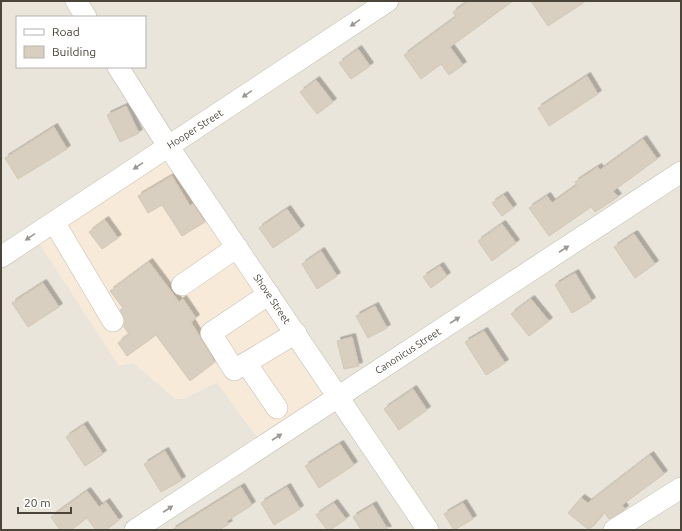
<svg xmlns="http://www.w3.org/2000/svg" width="682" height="531" viewBox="0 0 682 531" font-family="Ubuntu,sans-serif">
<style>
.residential{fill:#eae5da;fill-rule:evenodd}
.commercial{fill:#f7ead8}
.building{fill:#d8cfc1;stroke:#d3c7b4;filter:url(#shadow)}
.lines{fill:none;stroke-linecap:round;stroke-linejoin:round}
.minor-casing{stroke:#c2bbae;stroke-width:22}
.minor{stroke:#fff;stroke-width:21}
.oneway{fill:#9c9892}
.labels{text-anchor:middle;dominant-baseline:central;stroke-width:3;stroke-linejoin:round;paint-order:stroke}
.street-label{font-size:10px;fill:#4b4439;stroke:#fff}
</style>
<defs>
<filter id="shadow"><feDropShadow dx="3.5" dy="-3.5" stdDeviation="0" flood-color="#0004"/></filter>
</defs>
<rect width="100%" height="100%" fill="#f6f3ec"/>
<!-- residential -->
<path class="residential" d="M1 1H681V530H428L418 527 413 530H1ZM17 17H145V67H17ZM134 363 336 391 262 444 217 382 183 399H176Z"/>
<!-- commercial -->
<path class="commercial" d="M164 152 336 392 262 444 217 382 183 399H175L134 363 119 366 35 237Z"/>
<!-- building -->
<path class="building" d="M469 1H513L450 47 463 65 449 75 441 64 421 79 404 55 456 17 453 12Z
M531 1H586L548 26Z
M358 49 370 66 351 79 339 63Z
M587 76 598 94 549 126 538 108Z
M316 80 333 102 317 114 300 92Z
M126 106 139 133 120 142 107 115Z
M54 127 67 149 18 179 5 158Z
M643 139 657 159 613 191 618 197 595 212 591 207 549 236 529 208 547 196 552 203 577 185 575 182 598 167 600 170Z
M172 176 190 206 193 204 205 222 182 236 162 205 148 213 138 196Z
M504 195 513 208 502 216 492 203Z
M287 209 301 229 273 248 259 228Z
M105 220 118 238 102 249 89 232Z
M502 224 516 243 492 261 478 241Z
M634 234 655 264 635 278 614 247Z
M321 251 337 276 317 289 302 264Z
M149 262 179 302 183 299 196 318 191 322 215 362 190 381 156 335 127 356 118 343 129 334 124 327 125 320 120 310 123 308 110 291Z
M440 266 447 276 431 288 423 277Z
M575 273 592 301 572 313 555 285Z
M43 283 59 307 28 327 12 303Z
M531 299 549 321 529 336 511 314Z
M375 306 387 328 368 338 356 316Z
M484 331 505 363 486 375 465 342Z
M352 337 359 366 344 369 337 341Z
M413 389 427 410 399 430 384 409Z
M84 425 103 454 85 466 66 437Z
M340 444 354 465 319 488 305 466Z
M165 451 182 480 161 492 144 464Z
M650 455 664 474 622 505 625 509 621 512 609 519 604 512 589 530 568 513 581 498 588 503Z
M241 487 252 505 227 521 229 524 219 530H172Z
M287 487 300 509 274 525 261 503Z
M87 491 99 507 106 502 119 520 106 530H96L87 518 71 530H60L51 517Z
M334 503 346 519 330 530H327L316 515Z
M463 503 473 519 454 530 444 514Z
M373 505 388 530H361L353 517Z"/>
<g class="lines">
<!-- minor casing -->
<g class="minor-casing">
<path id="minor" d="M76 1 86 17
M118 67 168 146 428 530
M54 222 113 321
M1 257 388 1
M182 285 237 247
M269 294 211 333 234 370 296 333
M246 363 277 408
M135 530 681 172
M614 530 681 488"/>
</g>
<!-- minor -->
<use href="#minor" class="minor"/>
</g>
<!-- one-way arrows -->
<defs><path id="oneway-solid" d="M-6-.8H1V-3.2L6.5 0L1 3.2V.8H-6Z"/></defs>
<g class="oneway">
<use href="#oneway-solid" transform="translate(355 23) rotate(146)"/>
<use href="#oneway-solid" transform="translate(247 94) rotate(146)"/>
<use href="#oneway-solid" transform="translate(138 166) rotate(146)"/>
<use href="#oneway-solid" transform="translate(30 237) rotate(146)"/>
<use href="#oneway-solid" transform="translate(564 249) rotate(-33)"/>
<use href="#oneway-solid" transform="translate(455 320) rotate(-33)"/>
<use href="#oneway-solid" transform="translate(277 437) rotate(-33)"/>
<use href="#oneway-solid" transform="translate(168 509) rotate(-33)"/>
</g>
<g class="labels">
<!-- street labels -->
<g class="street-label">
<text transform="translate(195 129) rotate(-33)">Hooper Street</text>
<text transform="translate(272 299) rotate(56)">Shove Street</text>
<text transform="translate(408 351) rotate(-33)">Canonicus Street</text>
</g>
</g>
<!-- border -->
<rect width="682" height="531" fill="none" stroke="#4b4439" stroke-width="4"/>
<!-- legend -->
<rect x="16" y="16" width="130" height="52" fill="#ffffff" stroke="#b7b4b0"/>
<rect x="24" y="29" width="20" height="6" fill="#ffffff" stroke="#b7b4b0"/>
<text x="52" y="36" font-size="12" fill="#4b4439">Road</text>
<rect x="24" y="46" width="20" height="12" fill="#d8cfc1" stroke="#b7b4b0"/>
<text x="52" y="56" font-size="12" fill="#4b4439">Building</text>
<!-- scale -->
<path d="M18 507v6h53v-6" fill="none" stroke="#4b4439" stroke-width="2"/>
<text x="24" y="507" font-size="12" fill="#4b4439" stroke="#ffffff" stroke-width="3" paint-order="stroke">20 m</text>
</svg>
